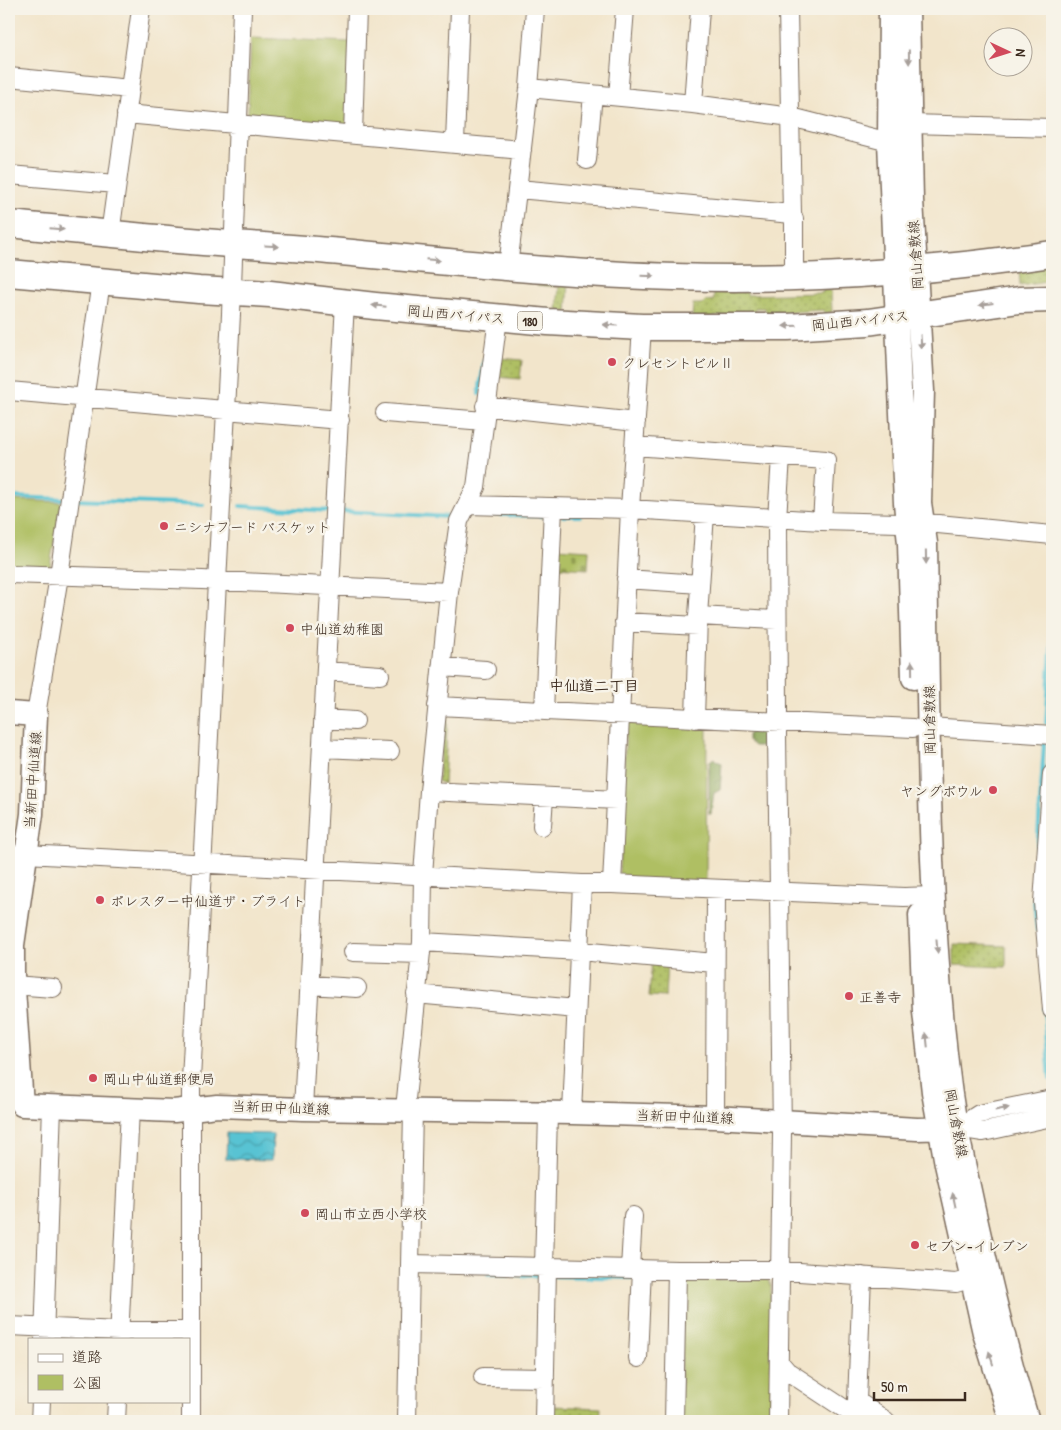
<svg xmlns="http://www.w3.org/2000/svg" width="1061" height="1430" viewBox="0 0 1061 1430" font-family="'Patrick Hand','Klee One',sans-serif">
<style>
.grass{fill:url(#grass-dots);stroke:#757440}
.forest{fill:url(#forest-crowns);stroke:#63683c}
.cemetery{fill:url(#cemetery-stones);stroke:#757440}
.park{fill:#afbf63;stroke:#757440}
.water{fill:url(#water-waves);stroke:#4a7678}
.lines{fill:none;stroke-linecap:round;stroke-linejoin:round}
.stream{stroke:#58c3d3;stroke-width:4}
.minor-casing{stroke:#7b6b5b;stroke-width:20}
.major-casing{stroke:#7b6b5b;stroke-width:25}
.highway-casing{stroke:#7b6b5b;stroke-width:29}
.minor{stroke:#fff;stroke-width:18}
.major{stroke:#fff;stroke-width:22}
.highway{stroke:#fff;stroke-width:26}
.oneway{fill:#a79f9a}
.poi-dot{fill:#d1495b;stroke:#f7f3e8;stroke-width:2}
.labels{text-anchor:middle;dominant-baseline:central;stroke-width:5;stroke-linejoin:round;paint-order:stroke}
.shield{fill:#f7f3e8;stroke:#73665b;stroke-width:1}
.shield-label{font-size:12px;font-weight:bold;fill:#3b2a1e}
.street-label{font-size:14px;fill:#3b2a1e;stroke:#f7f3e8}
.poi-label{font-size:14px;fill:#3b2a1e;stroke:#f7f3e8;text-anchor:start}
.neighbourhood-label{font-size:15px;font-weight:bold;fill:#3b2a1e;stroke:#f7f3e8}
</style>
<defs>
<pattern id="grass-dots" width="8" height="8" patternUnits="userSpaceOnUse" patternTransform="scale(1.25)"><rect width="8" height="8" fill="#afbf63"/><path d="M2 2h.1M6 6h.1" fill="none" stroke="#909b51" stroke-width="1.8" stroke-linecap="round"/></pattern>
<pattern id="forest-crowns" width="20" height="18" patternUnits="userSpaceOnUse" patternTransform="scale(1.25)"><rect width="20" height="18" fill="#8ba659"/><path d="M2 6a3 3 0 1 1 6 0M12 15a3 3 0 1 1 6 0" fill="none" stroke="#738749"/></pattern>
<pattern id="cemetery-stones" width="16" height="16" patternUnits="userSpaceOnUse" patternTransform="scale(1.25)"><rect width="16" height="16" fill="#afbf63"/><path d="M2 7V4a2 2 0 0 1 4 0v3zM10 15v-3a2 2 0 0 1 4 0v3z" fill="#909b51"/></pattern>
<pattern id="water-waves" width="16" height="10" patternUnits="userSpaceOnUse" patternTransform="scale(1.25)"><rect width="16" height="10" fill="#58c3d3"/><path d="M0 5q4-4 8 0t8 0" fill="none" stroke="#4a9fab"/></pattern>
</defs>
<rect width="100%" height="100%" fill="#f7f3e8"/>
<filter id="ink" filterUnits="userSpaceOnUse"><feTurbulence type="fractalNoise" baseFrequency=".02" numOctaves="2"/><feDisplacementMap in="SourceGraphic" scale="10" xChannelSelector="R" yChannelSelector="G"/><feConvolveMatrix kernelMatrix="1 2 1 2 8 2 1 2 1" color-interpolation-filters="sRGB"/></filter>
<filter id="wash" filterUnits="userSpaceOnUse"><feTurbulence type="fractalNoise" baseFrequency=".0096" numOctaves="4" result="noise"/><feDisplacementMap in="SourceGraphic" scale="20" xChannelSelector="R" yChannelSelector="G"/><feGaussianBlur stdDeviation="1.12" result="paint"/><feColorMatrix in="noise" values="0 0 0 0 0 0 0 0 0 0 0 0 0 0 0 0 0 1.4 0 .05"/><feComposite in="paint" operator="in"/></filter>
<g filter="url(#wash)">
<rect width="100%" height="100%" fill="#f2e5cb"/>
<!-- grass -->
<path class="grass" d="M1052 262V281L1020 286 1019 267Z
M537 280 569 282 567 312 557 311 559 287 537 285Z
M823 290H831L832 312 824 313V310L766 313 765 308H755L754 314 692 318 693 304H704L705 301 714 300V292L747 291V295L822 293Z
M499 358 522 360 520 379 497 377Z
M444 714H448L444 784 438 781Z
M954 944 1006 946V967L954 965Z
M652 960 667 961 665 997 649 996Z
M551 1406 601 1408 600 1421H550Z"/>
<!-- forest -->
<path class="forest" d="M758 730C765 732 767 735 768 743L765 746H754L748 741V735L751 731Z
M714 758 716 761 722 763 720 790 714 793 711 814H709V768L710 761Z"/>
<!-- cemetery -->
<path class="cemetery" d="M557 548 589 550 588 569 556 567Z"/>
<!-- park -->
<path class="park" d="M251 38 351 42 347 124 342 128 253 121 248 114Z
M9 500 61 502 49 571 9 569Z
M630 723 707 727 706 881 623 880 619 874 626 725Z
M767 1279 771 1284C770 1330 771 1375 771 1421H680L683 1280Z"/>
<!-- water -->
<path class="water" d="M227 1133 273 1134 272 1160 226 1159Z"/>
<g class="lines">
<!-- stream -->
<path class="stream" d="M479 394 484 361
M9 497 65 499
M75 500 203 505
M240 506 330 511
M339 511 452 517 454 515
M472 514 542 516
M563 516H580
M1046 723 1052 634
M1037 930 1034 900 1044 743 1042 742
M1044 1009 1050 1079
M488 1274 543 1276
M552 1276 638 1278"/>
</g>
</g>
<g filter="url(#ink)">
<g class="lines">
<!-- minor casing -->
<g class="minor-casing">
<path id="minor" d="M9 77 130 89
M529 88 693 104 791 117 889 142
M618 97 625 9
M693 104 700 9
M126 114 522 150
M911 124 1052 128
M353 134 357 9
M455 143 460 9
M587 160 593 94
M9 175 116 184
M518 189 792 214 788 9
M792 214 794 219V277
M110 234 141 9
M508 267 529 88 535 9
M9 391 340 420
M485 406 636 422
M385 413 484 421
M634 446 826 460 822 521
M467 505 630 509 822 521 938 524 1052 535
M9 574 202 580 449 592
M626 579 700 584
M698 616 777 620
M624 622 698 626
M441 667 486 670
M326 671 380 675
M437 706 913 728
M544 711 553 508
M36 715 59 576 101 281
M323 719 355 721
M695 719 698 616 705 514
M929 727 1052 735
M322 748 390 751
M1052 774 1043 902 1052 1010
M429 791 617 800
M542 826 544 797
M9 855 26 854 582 884H612L904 897 934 896
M612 884 630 509 642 327
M422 942 579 951 715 963
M353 952 421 954
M13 985 53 988
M309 985 357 988
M416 994 576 1009
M303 1109 345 302
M405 1109 422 942 423 875 429 791 449 592 459 521 476 487 498 318
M572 1113 582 884
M715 1117 716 889
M957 1128 979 1114 1052 1099
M957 1128 983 1132 1052 1117
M411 1264 677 1270H771L956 1283 970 1279
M544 1267 548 1114
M630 1269 633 1216
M9 1326 120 1331H190
M44 1339 52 1106
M119 1339 130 1109
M638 1358 642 1269
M780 1363 787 1371 863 1421
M483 1377 545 1378
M857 1401 886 1421
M855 1416 857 1401 862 1276
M40 1421 41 1401
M116 1421 117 1401
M191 1421V1080L231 314 242 9
M407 1421 413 1110
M544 1421 547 1267
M674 1421 677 1270
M778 1421 782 1133 777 734 778 711 777 519 781 457"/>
</g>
<!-- major casing -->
<g class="major-casing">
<path id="major" d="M890 9 889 142 905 503 909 544 913 678
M908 9 912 200 923 391 920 503 926 543C929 725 927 907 950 1087 955 1127 965 1166 973 1205 989 1278 1006 1350 1028 1421
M9 713 36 715 32 814 13 945V975L22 1105 174 1111 217 1106 303 1109 572 1113 715 1117 917 1129 954 1128
M920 915 924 1012 933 1092 946 1164 984 1333 1011 1421"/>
</g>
<!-- highway casing -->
<g class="highway-casing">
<path id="highway" d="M9 224C73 230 138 237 203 242 245 245 287 247 329 251 444 261 559 274 675 277 801 281 927 272 1052 254
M9 273 199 290 270 294 375 306 548 322 642 327H788L868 322 1019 300 1052 299"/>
</g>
<!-- minor -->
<use href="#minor" class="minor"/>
<!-- major -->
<use href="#major" class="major"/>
<!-- highway -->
<use href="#highway" class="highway"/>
</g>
<!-- one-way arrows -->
<defs><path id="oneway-solid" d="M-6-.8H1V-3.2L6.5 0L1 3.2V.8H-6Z" transform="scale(1.25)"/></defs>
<g class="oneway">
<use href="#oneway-solid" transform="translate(909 57) rotate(89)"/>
<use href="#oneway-solid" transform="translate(57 229) rotate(5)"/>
<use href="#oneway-solid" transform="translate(272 246) rotate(4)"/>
<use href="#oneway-solid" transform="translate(433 260) rotate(5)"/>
<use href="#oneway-solid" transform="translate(648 276) rotate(2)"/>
<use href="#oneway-solid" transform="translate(986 304) rotate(172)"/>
<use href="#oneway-solid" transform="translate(379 306) rotate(-174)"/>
<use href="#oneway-solid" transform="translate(610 325) rotate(-177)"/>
<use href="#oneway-solid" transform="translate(790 326) rotate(178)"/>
<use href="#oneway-solid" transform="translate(921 342) rotate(86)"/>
<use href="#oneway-solid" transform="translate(926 557) rotate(89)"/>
<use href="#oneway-solid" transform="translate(912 668) rotate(-91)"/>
<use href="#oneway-solid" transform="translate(937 946) rotate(85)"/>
<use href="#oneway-solid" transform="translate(927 1040) rotate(-96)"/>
<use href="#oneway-solid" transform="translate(1002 1109) rotate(-11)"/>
<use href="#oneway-solid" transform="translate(954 1200) rotate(-102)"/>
<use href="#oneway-solid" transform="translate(991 1358) rotate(-107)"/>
</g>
</g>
<!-- markers -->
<g class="poi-dot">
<circle cx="612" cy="362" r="5"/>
<circle cx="164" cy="526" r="5"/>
<circle cx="290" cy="628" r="5"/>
<circle cx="993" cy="790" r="5"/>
<circle cx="100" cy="900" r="5"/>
<circle cx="849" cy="996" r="5"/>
<circle cx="93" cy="1078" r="5"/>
<circle cx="305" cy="1213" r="5"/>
<circle cx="915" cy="1245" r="5"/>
</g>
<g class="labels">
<!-- shield labels -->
<rect class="shield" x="517.5" y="311.5" width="25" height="19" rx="4"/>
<g class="shield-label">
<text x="530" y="321">180</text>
</g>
<!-- street labels -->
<g class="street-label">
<text transform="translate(915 255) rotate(-94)">岡山倉敷線</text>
<text transform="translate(456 314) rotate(5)">岡山西バイパス</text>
<text transform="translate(860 320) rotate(-6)">岡山西バイパス</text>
<text transform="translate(929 720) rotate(-91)">岡山倉敷線</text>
<text transform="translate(32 780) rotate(-86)">当新田中仙道線</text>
<text transform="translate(281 1107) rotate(2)">当新田中仙道線</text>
<text transform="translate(685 1116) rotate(2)">当新田中仙道線</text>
<text transform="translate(957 1123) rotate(79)">岡山倉敷線</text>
</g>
<!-- poi labels -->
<g class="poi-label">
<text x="622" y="362">クレセントビルⅡ</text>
<text x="174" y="526">ニシナフード バスケット</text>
<text x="300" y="628">中仙道幼稚園</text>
<text x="983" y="790" text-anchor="end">ヤングボウル</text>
<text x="110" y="900">ポレスター中仙道ザ・ブライト</text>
<text x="859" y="996">正善寺</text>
<text x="103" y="1078">岡山中仙道郵便局</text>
<text x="315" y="1213">岡山市立西小学校</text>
<text x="925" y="1245">セブン-イレブン</text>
</g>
<!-- neighbourhood labels -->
<g class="neighbourhood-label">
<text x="594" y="685">中仙道二丁目</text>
</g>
</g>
<!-- margin -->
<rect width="1061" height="1430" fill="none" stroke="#f7f3e8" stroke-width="30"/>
<!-- legend -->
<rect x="28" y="1338" width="162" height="65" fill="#f7f3e8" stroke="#aca397"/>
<rect x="38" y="1354" width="25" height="8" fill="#ffffff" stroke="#aca397"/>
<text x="72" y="1362" font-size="15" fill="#3b2a1e">道路</text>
<rect x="38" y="1375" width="25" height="15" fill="#afbf63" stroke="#aca397"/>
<text x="72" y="1388" font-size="15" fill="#3b2a1e">公園</text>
<!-- north arrow -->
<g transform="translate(1008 52) rotate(94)"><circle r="24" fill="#f7f3e8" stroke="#aca397"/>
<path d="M0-4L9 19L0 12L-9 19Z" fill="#d1495b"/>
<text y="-8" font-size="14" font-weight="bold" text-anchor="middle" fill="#3b2a1e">N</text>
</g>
<!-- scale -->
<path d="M874 1392v8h91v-8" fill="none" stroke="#3b2a1e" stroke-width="2.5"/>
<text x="881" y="1392" font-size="15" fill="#3b2a1e" stroke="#f7f3e8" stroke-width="4" paint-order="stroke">50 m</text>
</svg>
